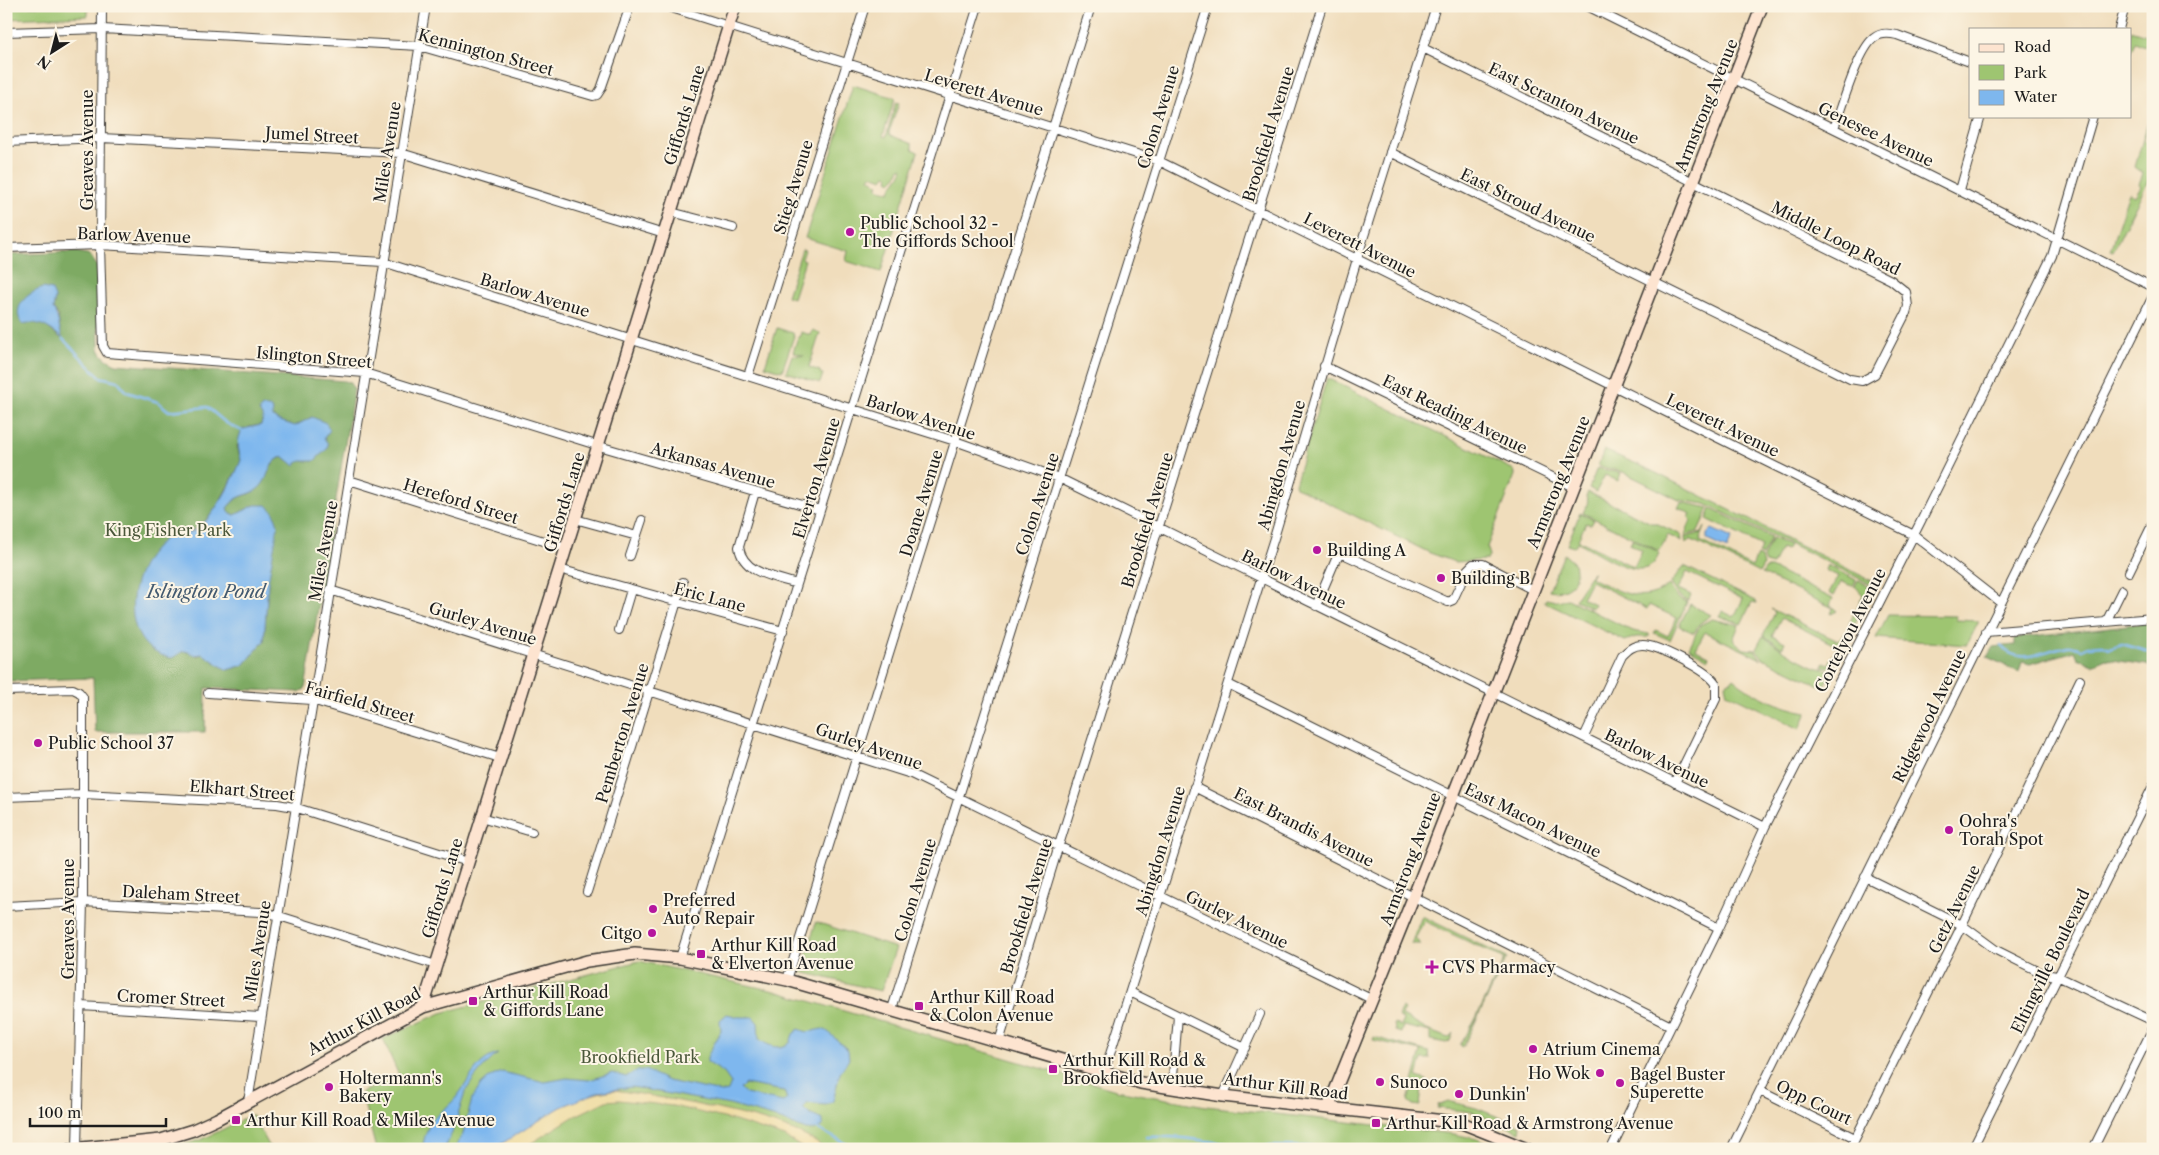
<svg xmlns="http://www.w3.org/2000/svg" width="2159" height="1155" viewBox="0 0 2159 1155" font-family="'Libre Caslon Text',serif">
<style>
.green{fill:#9ec571;stroke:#5d7046;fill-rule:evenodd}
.forest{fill:#7eaa63;stroke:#4d6340;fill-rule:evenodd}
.sand{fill:#eeda9e;stroke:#857b5d}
.water{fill:#7eb7ee;stroke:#4d6a85;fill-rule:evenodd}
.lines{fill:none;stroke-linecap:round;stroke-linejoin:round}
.stream{stroke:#7eb7ee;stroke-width:2.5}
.street-casing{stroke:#3c3934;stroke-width:10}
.secondary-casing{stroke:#3c3934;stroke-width:14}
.street{stroke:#fff;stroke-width:8}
.secondary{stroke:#fde4d0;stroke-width:11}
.poi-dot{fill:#b5179e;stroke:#fcf5e5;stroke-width:2}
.labels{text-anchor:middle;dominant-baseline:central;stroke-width:4;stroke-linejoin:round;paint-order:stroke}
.street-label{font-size:16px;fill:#1c1c1c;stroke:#fcf5e5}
.poi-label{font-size:16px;fill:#1c1c1c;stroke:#fcf5e5;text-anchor:start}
.park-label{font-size:16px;fill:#4a573a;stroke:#fcf5e5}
.water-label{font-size:18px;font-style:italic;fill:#435a70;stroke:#fcf5e5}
</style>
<rect width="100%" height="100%" fill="#fcf5e5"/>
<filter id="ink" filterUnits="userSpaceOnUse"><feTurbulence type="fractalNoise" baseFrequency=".02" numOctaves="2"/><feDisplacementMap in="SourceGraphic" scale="10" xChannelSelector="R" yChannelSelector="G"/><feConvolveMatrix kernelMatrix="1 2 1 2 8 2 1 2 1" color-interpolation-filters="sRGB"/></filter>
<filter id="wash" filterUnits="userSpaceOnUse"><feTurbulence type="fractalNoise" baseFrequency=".0096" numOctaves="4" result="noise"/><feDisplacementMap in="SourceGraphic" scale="20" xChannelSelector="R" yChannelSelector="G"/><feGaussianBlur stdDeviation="1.12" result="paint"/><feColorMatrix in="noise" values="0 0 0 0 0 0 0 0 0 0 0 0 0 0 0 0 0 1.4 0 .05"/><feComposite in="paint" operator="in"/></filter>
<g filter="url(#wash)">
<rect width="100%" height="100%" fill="#f0ddbc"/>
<!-- green -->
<path class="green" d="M6 6H88V16L6 19Z
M2130 30 2153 37V49L2135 42 2130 53Z
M853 85 895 98 883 136 886 137 896 102 899 103 889 132 890 135 912 144V149L918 152 881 272 846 261 848 251 805 238ZM900 168H903C901 178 893 182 890 192L877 188 879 185 869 178 871 175 883 179 886 175 889 176 888 180 891 182 897 176Z
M2153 104V112L2144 141 2153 146V171L2113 251 2110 250 2129 193 2135 196 2141 186 2139 184 2143 173 2135 167Z
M802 249 805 250 802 259 805 260 793 298 787 296Z
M777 328 793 333 794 336 782 371 765 366Z
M813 330 820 333 809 367 820 371V373L823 374 820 383 786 372 792 355 804 356 793 352 798 337H800L801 332 811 335Z
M1327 378 1514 470 1515 475 1487 547 1490 555 1487 560 1455 562 1430 553 1296 487 1295 484Z
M1604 450 1644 467 1876 583 1874 586 1795 546 1705 504 1679 500 1623 472 1598 466Z
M1597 468 1621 473 1618 481 1605 475 1596 492 1589 488Z
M1588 492 1651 523H1656L1681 535 1682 542 1668 535 1659 551 1583 513 1588 502 1586 497Z
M1681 502 1709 508 1698 532 1685 535 1691 520 1689 517 1691 514 1678 508Z
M1711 509 1771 537 1762 556 1758 554 1762 546 1707 519Z
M1580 513 1594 520 1591 525 1586 523 1578 540 1634 567 1642 550 1630 544 1632 539 1659 552C1650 591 1598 552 1578 542L1574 547 1567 545Z
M1705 527 1700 541 1752 567 1757 556 1761 558 1763 566 1759 573 1690 539 1686 544 1685 537 1702 533Z
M1772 538 1789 545 1786 550 1781 548 1773 565 1765 563 1763 558Z
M1564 554 1575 564C1580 582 1567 594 1549 590Z
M1827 565 1856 580 1853 586 1841 582 1834 596 1829 593 1838 576 1825 570Z
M1684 566 1756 601V603L1752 602 1741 624 1719 616 1722 611 1734 617 1743 599 1687 572 1678 589 1691 595 1688 601 1679 596 1671 583Z
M1766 568H1771L1833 599 1830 605 1837 611 1831 614 1833 608 1762 574Z
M1593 571 1591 578C1619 591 1642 606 1669 585L1678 598 1687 602 1670 640 1654 633 1656 630 1668 636 1677 618 1649 605 1647 609 1591 581 1582 598 1594 604 1592 608 1575 600Z
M1858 580 1873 588 1853 628 1849 624 1863 595 1855 586Z
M1546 599 1556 601 1568 599 1633 631 1649 634V637H1636L1625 641 1544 602Z
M1690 604 1711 615 1699 624 1694 633 1679 626Z
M1771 609 1838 641 1842 635 1843 639V634L1849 637 1833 667H1822L1824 662 1829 664 1837 646 1781 618 1772 636 1785 642 1782 648 1763 635 1775 613Z
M1888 615 1956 616V620L1979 621 1967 645 1876 638Z
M1712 619 1739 625 1733 640 1744 649 1755 650 1761 659 1705 632 1696 649 1709 656 1708 659 1689 648 1700 625Z
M1763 636C1779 648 1813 671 1832 670L1823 687 1763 658 1756 649Z
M1733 678C1752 695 1782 708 1807 712L1800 729 1727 693 1725 684 1730 682Z
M1422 916 1507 958 1463 1047 1460 1045 1474 1022 1505 959 1424 921 1415 939 1421 944H1411Z
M816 922 896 948 881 991 801 972Z
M639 961 775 991 1116 1090 1206 1106 1454 1134 1477 1139 1498 1149H376L361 1092 400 1078 383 1039 441 1013Z
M1402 1008 1404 1010 1401 1015 1427 1030 1448 1038 1453 1033 1450 1041 1446 1043 1430 1040V1032L1403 1026 1401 1033 1395 1031 1394 1023 1401 1026 1404 1020 1398 1016Z
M1374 1037 1429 1052 1430 1059H1422L1417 1077 1427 1080 1422 1088 1420 1106 1413 1105 1408 1101 1421 1051 1373 1040Z
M1448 1101 1476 1108 1521 1126 1520 1132 1472 1112 1437 1108 1438 1105Z
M252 1115 271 1149H168L201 1140Z"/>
<!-- forest -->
<path class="forest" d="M77 252 90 255 97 266 99 349C103 358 108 360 116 364L345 381 349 382 354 389 305 689 299 692 206 688 205 732H95L93 678 6 681V255ZM55 297 53 309 58 315 61 338 43 324 32 322ZM272 416 277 420 295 426 312 417 326 433 324 438 328 444 327 448 314 461 288 460 283 456C267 464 268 479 256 490 247 498 239 492 227 508L229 512 235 515 255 505 268 583 264 641 244 665 227 670 203 654 198 656 182 650 166 538C213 530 216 505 238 468L241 460 237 446 249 427 261 425 263 418Z
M2153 622V666L2106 659 2092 665 2078 658 2075 651 2030 664 2022 662 2019 672 1987 657 1993 647 2015 645V638Z"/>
<!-- sand -->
<path class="sand" d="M615 1090C659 1097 797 1119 824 1149H804L785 1137 732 1120 673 1106 619 1100 606 1101 573 1117 522 1149H493C530 1125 569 1095 615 1090Z"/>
<!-- water -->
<path class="water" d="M43 288 52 290 55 297 53 309C60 319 58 328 63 339 50 328 39 320 22 324 11 307 27 293 43 288Z
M262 407H269L273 410 272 416 277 420 295 426 312 417 326 423 330 430 324 438 328 444 327 449 314 461H301L294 465 283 456C265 465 271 476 260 487 249 498 240 491 227 508L229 512 235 515 255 505H267L274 513 278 525 268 583 264 641 244 665 227 670 203 654 194 655C183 648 183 652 172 658 120 649 125 580 155 549 158 546 162 540 166 538 177 532 191 536 201 526 216 512 234 479 241 460 238 448 236 440 243 429L261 425 263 418 259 411Z
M1712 529 1732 538 1727 549 1707 540V534Z
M727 1014 739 1017H753L758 1023 759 1039C770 1047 779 1050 790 1043L793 1034 799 1029 807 1032 822 1029 827 1031 848 1050 849 1059 840 1073 833 1101 826 1105 808 1103 803 1108 809 1114 823 1120V1126L814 1130H806L773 1117 730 1105 632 1087 598 1092 561 1107 493 1149H455L463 1134 472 1099 481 1085 490 1077 502 1072 545 1082 567 1078 589 1080 612 1073 626 1077 638 1070H645L668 1081 722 1092 728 1091 731 1083 724 1073 707 1062V1057L721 1031 720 1020ZM745 1084 784 1091 787 1099 783 1102 746 1094 740 1089Z
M498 1054C485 1064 470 1081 464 1096 458 1114 454 1131 445 1147L427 1149 423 1145C429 1112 442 1116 458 1095 470 1080 477 1059 498 1054Z"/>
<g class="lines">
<!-- stream -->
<path class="stream" d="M63 339 100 377 118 381 127 392 158 402 169 411 207 407 226 423 242 431
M2001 646C2021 668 2045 649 2068 646 2073 645 2078 649 2083 649L2088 646 2103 645 2109 648 2122 644 2153 653
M816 1128 856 1149
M1147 1137C1183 1135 1209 1143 1244 1145 1275 1148 1306 1144 1337 1149"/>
</g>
</g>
<g filter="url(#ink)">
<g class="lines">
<!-- street casing -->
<g class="street-casing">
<path id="street" d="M102 6 100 245 103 346 107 353 365 373 606 448 820 510
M665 6 1159 161 1914 535 2001 603
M1587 6 2153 287
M2119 29 2125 6
M6 32 102 29 419 46 593 96 597 95 601 89 630 6
M1834 128C1842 107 1858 50 1874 38 1881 32 1889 33 1897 35L1970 62
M6 142 101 138 401 153 664 234
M1390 152 1850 379 1862 381 1875 374 1906 313 1908 306 1906 292 1891 280 1423 48
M1960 190 1981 116
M671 212 733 228
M6 248 100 245 383 262 955 441 1059 478 1765 827
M1324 366 1573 487
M748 376 865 6
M349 480 566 548
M755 492 739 547C743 574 776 577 797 584
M575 519 637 536
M630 556 642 520
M559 569 783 631
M2129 572 2153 523
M330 590 911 774 1371 999
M1316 606 1336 559 1343 554 1448 602 1453 600 1467 570 1473 564H1483L1533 590
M2106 622 2122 590
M619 630 631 590
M1986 632 2153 618
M1228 684 1719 928
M6 691 73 689 79 692 83 697V902L77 1148
M208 693 312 700 500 758
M1584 737 1622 656C1628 650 1633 645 1642 645 1656 644 1709 671 1716 684V699L1675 783
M1194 787 1671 1026
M6 797 83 794 277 804 294 807 468 862
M482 817 532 832
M1865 877 1962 925 1996 950 2044 974 2057 976 2153 1021
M587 892 683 582
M6 906 83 902 260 912 276 915 436 965
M680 958 978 6
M787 980 1091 6
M1130 992 1245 1048
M81 1006 260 1017
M892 1009 1208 6
M999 1042 1059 845 1322 6
M1104 1073 1274 538 1363 239 1436 6
M1172 1088 1178 1016
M1760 1091 1855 1138
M1223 1096 1260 1014
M248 1102 426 6
M1611 1149 1719 928 1765 827 1920 523 2052 256 2093 116
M1731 1149 2153 296
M1850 1149 1962 925 2080 680
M1972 1149 2153 786
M2093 1149 2153 1028"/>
</g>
<!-- secondary casing -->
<g class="secondary-casing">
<path id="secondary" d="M423 1007 735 6
M1328 1108 1413 898 1762 6
M72 1149 161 1140 193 1130 217 1119 423 1007 587 961 635 954 680 958 787 980 1141 1083 1223 1096 1462 1123 1527 1149"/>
</g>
<!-- street -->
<use href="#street" class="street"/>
<!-- secondary -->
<use href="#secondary" class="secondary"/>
</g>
</g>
<!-- markers -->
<g class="poi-dot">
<circle cx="850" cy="232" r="5"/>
<circle cx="1317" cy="550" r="5"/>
<circle cx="1441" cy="578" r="5"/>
<circle cx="38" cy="743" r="5"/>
<circle cx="1949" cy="830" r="5"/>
<circle cx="653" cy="909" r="5"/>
<circle cx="652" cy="933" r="5"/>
<rect x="696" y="949" width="10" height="10" rx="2.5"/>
<path d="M1429.5 959.5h5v5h5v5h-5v5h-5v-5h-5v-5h5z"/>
<rect x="468" y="996" width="10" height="10" rx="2.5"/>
<rect x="914" y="1001" width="10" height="10" rx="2.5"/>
<circle cx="1533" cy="1049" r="5"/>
<rect x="1048" y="1064" width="10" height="10" rx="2.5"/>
<circle cx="1600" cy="1073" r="5"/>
<circle cx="1380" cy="1082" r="5"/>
<circle cx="1620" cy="1083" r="5"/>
<circle cx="329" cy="1087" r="5"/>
<circle cx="1459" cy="1094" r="5"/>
<rect x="231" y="1115" width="10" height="10" rx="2.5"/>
<rect x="1371" y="1118" width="10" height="10" rx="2.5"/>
</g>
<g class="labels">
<!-- street labels -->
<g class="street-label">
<text transform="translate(486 52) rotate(15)">Kennington Street</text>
<text transform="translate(984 92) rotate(17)">Leverett Avenue</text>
<text transform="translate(1564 103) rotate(26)">East Scranton Avenue</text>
<text transform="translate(1706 105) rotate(-68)">Armstrong Avenue</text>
<text transform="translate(684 115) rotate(-73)">Giffords Lane</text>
<text transform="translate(1158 117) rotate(-73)">Colon Avenue</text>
<text transform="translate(1268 134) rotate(-73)">Brookfield Avenue</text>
<text transform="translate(1876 134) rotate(26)">Genesee Avenue</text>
<text transform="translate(312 135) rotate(3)">Jumel Street</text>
<text transform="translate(87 150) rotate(-90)">Greaves Avenue</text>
<text transform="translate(387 152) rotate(-81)">Miles Avenue</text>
<text transform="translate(793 187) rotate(-73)">Stieg Avenue</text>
<text transform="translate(1528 205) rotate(26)">East Stroud Avenue</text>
<text transform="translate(134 235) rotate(2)">Barlow Avenue</text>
<text transform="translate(1836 238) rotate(27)">Middle Loop Road</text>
<text transform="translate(1360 245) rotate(27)">Leverett Avenue</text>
<text transform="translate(535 295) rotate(17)">Barlow Avenue</text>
<text transform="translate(314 357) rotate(5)">Islington Street</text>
<text transform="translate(1455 414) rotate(26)">East Reading Avenue</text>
<text transform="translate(921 417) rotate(18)">Barlow Avenue</text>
<text transform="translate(1723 425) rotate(26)">Leverett Avenue</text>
<text transform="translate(713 465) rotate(16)">Arkansas Avenue</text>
<text transform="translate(1281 465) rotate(-74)">Abingdon Avenue</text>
<text transform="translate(816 478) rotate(-73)">Elverton Avenue</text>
<text transform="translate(1558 482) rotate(-68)">Armstrong Avenue</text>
<text transform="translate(461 501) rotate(17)">Hereford Street</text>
<text transform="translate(564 502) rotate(-73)">Giffords Lane</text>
<text transform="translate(921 503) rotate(-73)">Doane Avenue</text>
<text transform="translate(1037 504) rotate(-72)">Colon Avenue</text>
<text transform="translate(1147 520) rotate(-73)">Brookfield Avenue</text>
<text transform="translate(323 551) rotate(-80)">Miles Avenue</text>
<text transform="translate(1294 579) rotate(26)">Barlow Avenue</text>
<text transform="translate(710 597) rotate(15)">Eric Lane</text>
<text transform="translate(483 623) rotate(17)">Gurley Avenue</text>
<text transform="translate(1850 630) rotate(-63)">Cortelyou Avenue</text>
<text transform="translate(360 702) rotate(16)">Fairfield Street</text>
<text transform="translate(1929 716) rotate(-64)">Ridgewood Avenue</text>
<text transform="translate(622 733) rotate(-73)">Pemberton Avenue</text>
<text transform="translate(869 746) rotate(19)">Gurley Avenue</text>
<text transform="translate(1657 758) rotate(26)">Barlow Avenue</text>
<text transform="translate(242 790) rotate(5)">Elkhart Street</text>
<text transform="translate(1533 820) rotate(26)">East Macon Avenue</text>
<text transform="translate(1304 827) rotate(27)">East Brandis Avenue</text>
<text transform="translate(1160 851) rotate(-73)">Abingdon Avenue</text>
<text transform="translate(1410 859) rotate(-69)">Armstrong Avenue</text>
<text transform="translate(442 888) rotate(-73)">Giffords Lane</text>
<text transform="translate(915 890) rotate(-73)">Colon Avenue</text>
<text transform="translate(181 894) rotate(3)">Daleham Street</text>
<text transform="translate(1026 906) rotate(-73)">Brookfield Avenue</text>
<text transform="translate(1954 909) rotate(-64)">Getz Avenue</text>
<text transform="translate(68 919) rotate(-90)">Greaves Avenue</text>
<text transform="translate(1237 919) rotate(26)">Gurley Avenue</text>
<text transform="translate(257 951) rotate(-81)">Miles Avenue</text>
<text transform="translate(2050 961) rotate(-64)">Eltingville Boulevard</text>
<text transform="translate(171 998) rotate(3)">Cromer Street</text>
<text transform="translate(364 1021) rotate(-28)">Arthur Kill Road</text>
<text transform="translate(1286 1086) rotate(7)">Arthur Kill Road</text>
<text transform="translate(1814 1102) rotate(26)">Opp Court</text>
</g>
<!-- poi labels -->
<g class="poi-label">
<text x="860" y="223">Public School 32 -<tspan x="860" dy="18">The Giffords School</tspan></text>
<text x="1327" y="550">Building A</text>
<text x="1451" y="578">Building B</text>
<text x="48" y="743">Public School 37</text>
<text x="1959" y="821">Oohra's<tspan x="1959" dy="18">Torah Spot</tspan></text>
<text x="663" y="900">Preferred<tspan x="663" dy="18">Auto Repair</tspan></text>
<text x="642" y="933" text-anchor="end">Citgo</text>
<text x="711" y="945">Arthur Kill Road<tspan x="711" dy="18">&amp; Elverton Avenue</tspan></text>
<text x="1442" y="967">CVS Pharmacy</text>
<text x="483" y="992">Arthur Kill Road<tspan x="483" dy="18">&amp; Giffords Lane</tspan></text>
<text x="929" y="997">Arthur Kill Road<tspan x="929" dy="18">&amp; Colon Avenue</tspan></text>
<text x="1543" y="1049">Atrium Cinema</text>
<text x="1063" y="1060">Arthur Kill Road &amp;<tspan x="1063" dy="18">Brookfield Avenue</tspan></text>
<text x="1590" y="1073" text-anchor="end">Ho Wok</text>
<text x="1630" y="1074">Bagel Buster<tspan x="1630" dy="18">Superette</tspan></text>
<text x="339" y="1078">Holtermann's<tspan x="339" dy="18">Bakery</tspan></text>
<text x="1390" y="1082">Sunoco</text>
<text x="1469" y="1094">Dunkin'</text>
<text x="246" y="1120">Arthur Kill Road &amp; Miles Avenue</text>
<text x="1386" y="1123">Arthur Kill Road &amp; Armstrong Avenue</text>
</g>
<!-- park labels -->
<g class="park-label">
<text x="168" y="530">King Fisher Park</text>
<text x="640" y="1057">Brookfield Park</text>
</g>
<!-- water labels -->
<g class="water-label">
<text x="206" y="592">Islington Pond</text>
</g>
</g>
<!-- margin -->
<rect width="2159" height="1155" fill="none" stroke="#fcf5e5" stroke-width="25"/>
<!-- legend -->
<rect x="1969" y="28" width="162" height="90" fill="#fcf5e5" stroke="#a29e95"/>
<rect x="1979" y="44" width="25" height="8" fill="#fde4d0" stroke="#a29e95"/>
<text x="2014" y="52" font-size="15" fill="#1c1c1c">Road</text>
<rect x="1979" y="65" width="25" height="15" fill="#9ec571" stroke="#a29e95"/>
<text x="2014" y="78" font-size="15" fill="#1c1c1c">Park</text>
<rect x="1979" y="90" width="25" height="15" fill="#7eb7ee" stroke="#a29e95"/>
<text x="2014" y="102" font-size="15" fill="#1c1c1c">Water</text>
<!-- north arrow -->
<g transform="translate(52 52) rotate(216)" stroke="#fcf5e5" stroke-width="4" paint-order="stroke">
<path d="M0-4L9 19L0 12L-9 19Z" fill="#1c1c1c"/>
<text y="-8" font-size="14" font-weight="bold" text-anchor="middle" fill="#1c1c1c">N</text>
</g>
<!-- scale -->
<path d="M30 1118v8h136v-8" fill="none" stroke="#1c1c1c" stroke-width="2.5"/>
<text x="38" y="1118" font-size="15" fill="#1c1c1c" stroke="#fcf5e5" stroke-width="4" paint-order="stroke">100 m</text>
</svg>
